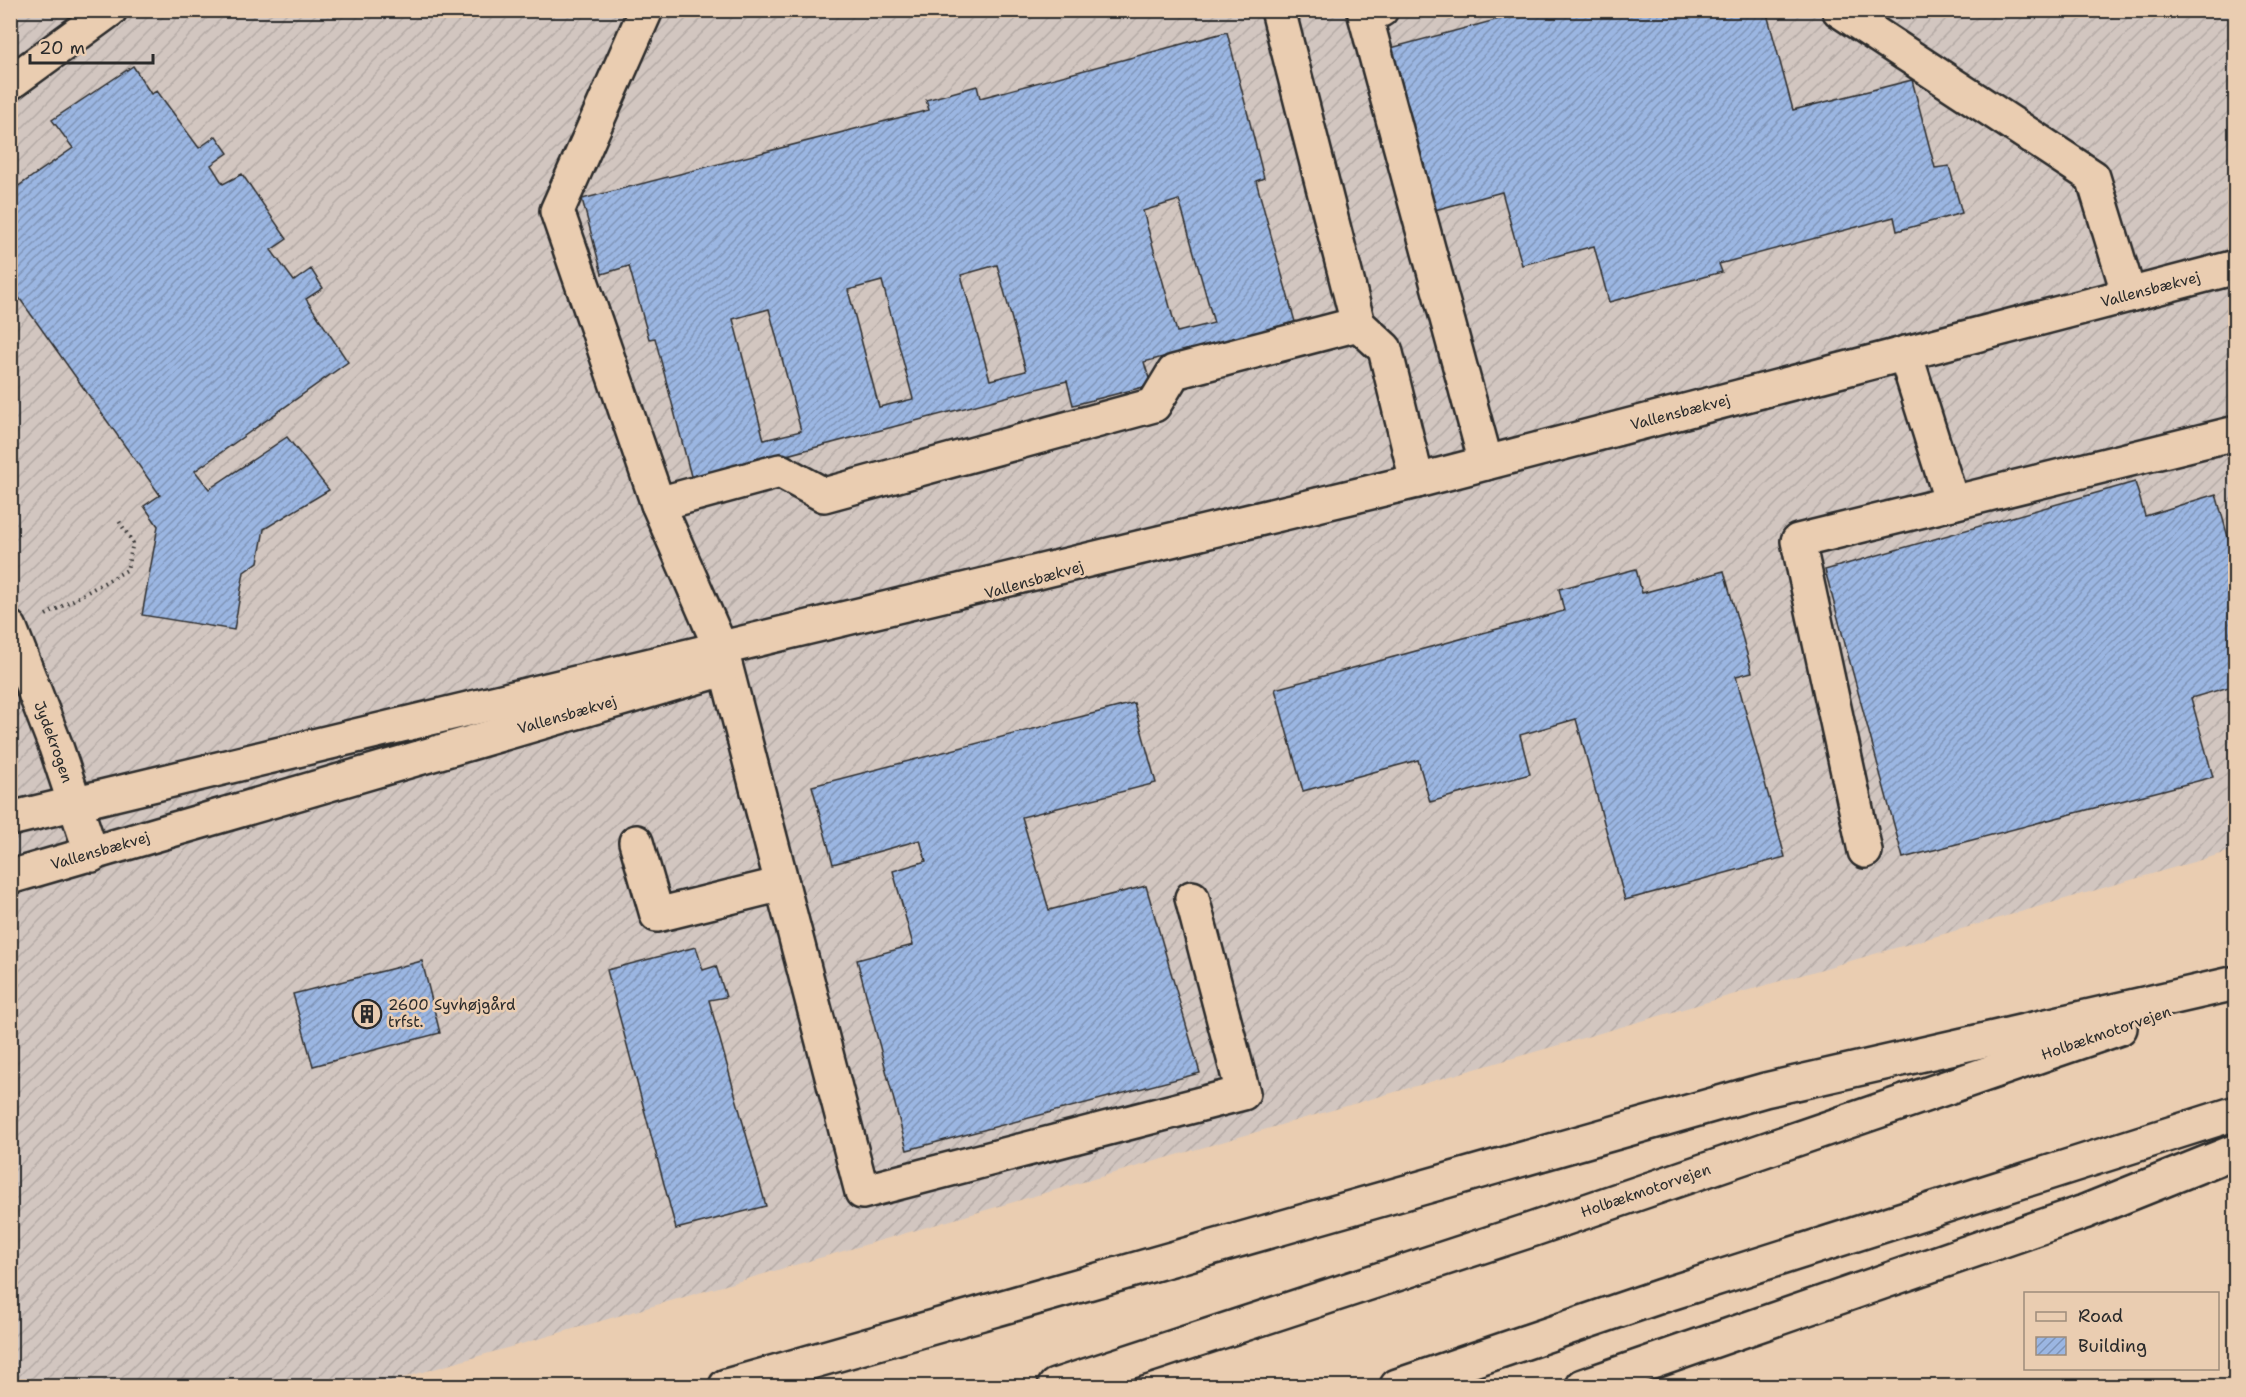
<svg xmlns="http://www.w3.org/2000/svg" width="2246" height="1397" viewBox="0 0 2246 1397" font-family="'Shantell Sans',sans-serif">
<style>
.industrial{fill:url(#industrial-furrows)}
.building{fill:url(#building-hatch);stroke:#2b2b2b;stroke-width:1.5;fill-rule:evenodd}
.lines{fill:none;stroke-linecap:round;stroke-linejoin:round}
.minor-casing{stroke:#2b2b2b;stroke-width:38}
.highway-casing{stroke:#2b2b2b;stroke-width:38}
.path{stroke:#2b2b2b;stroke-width:4;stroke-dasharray:1.5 4.5;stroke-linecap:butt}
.minor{stroke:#eacdb1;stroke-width:33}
.highway{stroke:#eacdb1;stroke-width:33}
.labels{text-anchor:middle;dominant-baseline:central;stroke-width:5;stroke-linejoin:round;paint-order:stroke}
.street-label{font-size:15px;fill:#2b2b2b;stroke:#eacdb1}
.poi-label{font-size:15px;fill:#2b2b2b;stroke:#eacdb1;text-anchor:start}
</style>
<defs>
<pattern id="industrial-furrows" width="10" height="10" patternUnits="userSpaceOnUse" patternTransform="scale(1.5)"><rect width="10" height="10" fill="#d2c6c0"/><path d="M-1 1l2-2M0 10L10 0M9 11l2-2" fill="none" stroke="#b4aaa5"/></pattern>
<pattern id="building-hatch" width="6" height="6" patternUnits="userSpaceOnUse" patternTransform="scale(1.5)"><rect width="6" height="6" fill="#9bb6e2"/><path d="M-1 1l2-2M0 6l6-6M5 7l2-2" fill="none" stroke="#7f94b7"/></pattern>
</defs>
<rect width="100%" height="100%" fill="#eacdb1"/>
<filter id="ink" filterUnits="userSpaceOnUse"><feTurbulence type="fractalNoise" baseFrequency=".0167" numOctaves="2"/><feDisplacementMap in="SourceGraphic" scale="12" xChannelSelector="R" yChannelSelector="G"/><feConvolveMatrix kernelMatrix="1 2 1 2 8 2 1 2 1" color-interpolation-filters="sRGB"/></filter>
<g filter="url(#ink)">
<!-- industrial -->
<path class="industrial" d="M10 11H2235V850L375 1386H11Z"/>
<!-- building -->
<path class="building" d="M1533 10H1766L1793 110 1912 80 1935 168 1949 166 1962 213 1897 231 1894 217 1719 264 1722 272 1609 302 1594 246 1522 265 1502 192 1431 211 1387 49Z
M1227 32 1264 178 1256 181 1295 322 1144 362 1151 385 1073 405 1067 381 692 480 655 338 649 339 629 266 602 274 582 199 929 110 926 100 977 86 980 98ZM1179 200 1214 323 1177 332 1143 211ZM997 265 1026 371 990 380 961 275ZM882 281 913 399 879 407 848 290ZM769 309 801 431 764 440 733 319Z
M133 66 151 94 157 91 199 148 216 136 228 153 211 165 223 184 242 174 287 239 271 250 294 281 311 269 323 288 306 299 348 362 195 471 209 489 287 437 329 490 264 529 258 562 244 572 234 630 142 615 158 526 144 506 160 495 10 285V192L73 148 52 120Z
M2135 482 2145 516 2216 494 2233 555 2236 554V685L2191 698 2213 777 1903 858 1825 570Z
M1636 569 1642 593 1724 571 1752 672 1736 676 1785 857 1625 900 1576 719 1520 735 1530 774 1430 802 1418 760 1303 791 1275 689 1564 611 1559 589Z
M1134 703 1156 783 1022 817 1049 910 1146 886 1200 1073 907 1150 857 960 913 945 893 871 926 861 920 840 833 864 812 786Z
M696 947 703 970 716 966 726 997 709 1000 766 1206 676 1229 607 970Z
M422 961 440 1033 313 1066 293 994Z"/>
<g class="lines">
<!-- minor casing -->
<g class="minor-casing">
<g id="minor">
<path d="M646 10 557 211 658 504 721 649 862 1192 1243 1093 1192 898"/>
<path d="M1278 10 1358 324 1385 349 1417 481"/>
<path d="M1381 10 1365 15 1486 463"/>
<path d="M1839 10 2093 177 2129 295"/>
<path d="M10 83 110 10"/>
<path d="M1905 353 1952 503"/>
<path d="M658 504 780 471 824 495 1154 405 1174 372 1358 324"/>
<path id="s1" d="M10 628 56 747 92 855"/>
<path id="s2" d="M10 819 1417 481 2236 267"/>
<path d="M636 842 657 915 782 884"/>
<path d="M1865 851 1798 541 2236 433"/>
<path id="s3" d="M10 877 721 670"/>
</g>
</g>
<!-- highway casing -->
<g class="highway-casing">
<g id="highway">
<path d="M726 1386 1765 1090 2236 983"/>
<path id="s4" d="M1055 1386 1534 1229 2120 1028"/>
<path d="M1397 1386 1661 1296 2236 1113"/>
<path d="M1583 1386 2084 1212 2236 1151"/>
</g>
</g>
<!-- path -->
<path class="path" d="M46 615 127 570 133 543 119 521"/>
<!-- minor -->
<use href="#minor" class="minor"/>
<!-- highway -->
<use href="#highway" class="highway"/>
</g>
</g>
<!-- icons -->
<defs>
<g id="building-ring" transform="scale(1.5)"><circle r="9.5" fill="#eacdb1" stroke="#2b2b2b" stroke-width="1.5"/><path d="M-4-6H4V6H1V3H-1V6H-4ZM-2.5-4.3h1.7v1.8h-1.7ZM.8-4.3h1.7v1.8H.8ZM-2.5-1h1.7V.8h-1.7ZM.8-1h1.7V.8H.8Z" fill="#2b2b2b"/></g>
</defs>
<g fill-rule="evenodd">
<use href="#building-ring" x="367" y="1014"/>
</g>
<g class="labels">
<!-- street labels -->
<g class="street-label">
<text stroke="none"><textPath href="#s2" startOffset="2205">Vallensbækvej</textPath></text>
<text stroke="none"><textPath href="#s2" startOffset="1719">Vallensbækvej</textPath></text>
<text transform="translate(1034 580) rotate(-16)">Vallensbækvej</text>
<text stroke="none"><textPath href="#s3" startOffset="580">Vallensbækvej</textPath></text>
<text stroke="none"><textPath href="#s1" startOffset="122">Jydekrogen</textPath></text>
<text stroke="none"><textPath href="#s3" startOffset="94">Vallensbækvej</textPath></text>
<text transform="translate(2106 1033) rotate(-19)">Holbækmotorvejen</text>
<text stroke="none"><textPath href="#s4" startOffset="622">Holbækmotorvejen</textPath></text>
</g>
<!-- poi labels -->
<g class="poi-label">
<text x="388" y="1005">2600 Syvhøjgård<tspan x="388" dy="17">trfst.</tspan></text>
</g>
</g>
<!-- margin -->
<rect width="2246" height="1397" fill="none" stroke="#eacdb1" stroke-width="36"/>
<rect x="18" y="18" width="2210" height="1361" fill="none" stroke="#2b2b2b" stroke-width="2" filter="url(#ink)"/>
<!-- legend -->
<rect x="2024" y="1292" width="195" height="78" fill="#eacdb1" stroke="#9e8c7b" stroke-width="1.5"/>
<rect x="2036" y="1312" width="30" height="9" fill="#eacdb1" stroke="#9e8c7b" stroke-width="1.5"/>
<text x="2078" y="1322" font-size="18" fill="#2b2b2b">Road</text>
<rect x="2036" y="1337" width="30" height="18" fill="url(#building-hatch)" stroke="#9e8c7b" stroke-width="1.5"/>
<text x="2078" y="1352" font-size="18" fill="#2b2b2b">Building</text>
<!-- scale -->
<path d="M30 54v9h123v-9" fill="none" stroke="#2b2b2b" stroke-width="3"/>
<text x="39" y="54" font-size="18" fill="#2b2b2b" stroke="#eacdb1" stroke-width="4.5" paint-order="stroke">20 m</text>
</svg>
